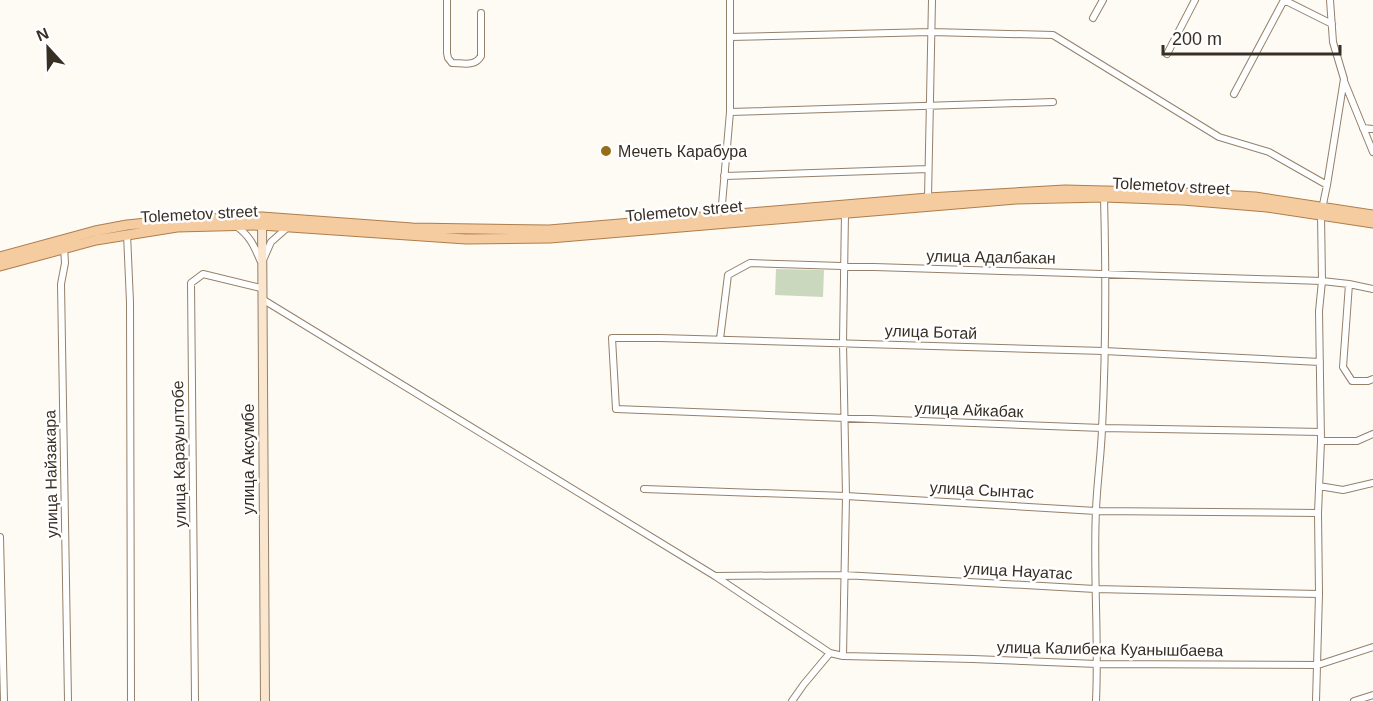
<svg xmlns="http://www.w3.org/2000/svg" width="1373" height="701" viewBox="0 0 1373 701" font-family="Arial,sans-serif">
<style>
.green{fill:#cad9be}
.lines{fill:none;stroke-linecap:round;stroke-linejoin:round}
.street-casing{stroke:#958069;stroke-width:8}
.secondary-casing{stroke:#958069;stroke-width:10}
.primary-casing{stroke:#af7d4b;stroke-width:11}
.street{stroke:#fff;stroke-width:6}
.secondary{stroke:#fae5cf;stroke-width:8}
.primary{stroke:#f5cba0;stroke-width:9}
.poi-dot{fill:#966e19;stroke:#fff;stroke-width:2}
.labels{text-anchor:middle;dominant-baseline:central;stroke-width:5;stroke-linejoin:round;paint-order:stroke}
.poi-label{font-size:16px;fill:#372e24;stroke:#fff;text-anchor:start}
.street-label{font-size:16px;fill:#372e24;stroke:#fff}
</style>
<rect width="100%" height="100%" fill="#fefaf4"/>
<!-- green -->
<path class="green" d="M776 269 824 270 823 297 775 295Z"/>
<g class="lines">
<!-- street casing -->
<g class="street-casing">
<path id="street" d="M447 0V53L448 58 452 63C463 63 475 67 481 56V13
M1284 0 1332 24
M1093 18 1103 0
M730 37 931 32 1053 35 1219 137 1269 152 1327 185
M1167 54 1195 0
M1344 81 1373 152
M1234 94 1284 0
M730 112 1053 102
M1363 128 1373 129
M724 176 928 169
M928 198 932 0
M721 216 730 112V0
M236 226C249 235 254 245 260 260
M127 234 130 302 131 701
M64 247 65 263 61 284 68 701
M264 258 271 242 288 227
M1349 284 1343 367 1352 381H1368L1373 379
M262 299 715 576 830 653 843 656 973 659 1097 664 1318 665 1373 647
M720 339 728 275 750 263 1322 281 1349 284 1373 289
M1320 362 1104 351 660 338H612L616 409 1102 428 1321 432
M1321 441H1357L1373 434
M1319 486 1343 490 1373 483
M644 489 846 496 1096 511 1318 513
M0 537 4 701
M715 576 843 575 1095 589 1319 594
M843 656 846 496 843 343 845 213
M195 701 191 283 203 274 261 288
M792 701 804 684 830 653
M1096 701C1099 637 1093 574 1096 510 1097 483 1101 456 1102 429 1106 352 1106 274 1104 197
M1316 701 1319 594 1318 513 1321 441 1319 311 1322 281 1321 214 1327 185 1344 79 1333 42 1330 0
M1354 701 1373 695"/>
</g>
<!-- secondary casing -->
<g class="secondary-casing">
<path id="secondary" d="M262 218 265 701"/>
</g>
<!-- primary casing -->
<g class="primary-casing">
<path id="primary" d="M0 257 95 231 127 225 176 220 262 217 412 228 549 230 928 198 1065 190 1184 193 1255 197 1373 215
M0 266 96 240 177 227 261 225 466 239 550 238 1016 199 1104 197 1183 200 1267 207 1373 223"/>
</g>
<!-- street -->
<use href="#street" class="street"/>
<!-- secondary -->
<use href="#secondary" class="secondary"/>
<!-- primary -->
<use href="#primary" class="primary"/>
</g>
<!-- markers -->
<circle class="poi-dot" cx="606" cy="151" r="6"/>
<g class="labels">
<!-- poi labels -->
<g class="poi-label">
<text x="618" y="151">Мечеть Карабура</text>
</g>
<!-- street labels -->
<g class="street-label">
<text transform="translate(1171 186) rotate(3)">Tolemetov street</text>
<text transform="translate(684 211) rotate(-5)">Tolemetov street</text>
<text transform="translate(199 214) rotate(-3)">Tolemetov street</text>
<text transform="translate(991 257) rotate(1)">улица Адалбакан</text>
<text transform="translate(931 332) rotate(2)">улица Ботай</text>
<text transform="translate(969 410) rotate(2)">улица Айкабак</text>
<text transform="translate(179 454) rotate(-91)">улица Карауылтобе</text>
<text transform="translate(248 459) rotate(-90)">улица Аксумбе</text>
<text transform="translate(51 474) rotate(-91)">улица Найзакара</text>
<text transform="translate(982 490) rotate(3)">улица Сынтас</text>
<text transform="translate(1018 571) rotate(3)">улица Науатас</text>
<text transform="translate(1110 649) rotate(1)">улица Калибека Куанышбаева</text>
</g>
</g>
<!-- north arrow -->
<g transform="translate(48 48) rotate(338)" stroke="#ffffff" stroke-width="4.5" paint-order="stroke">
<path d="M0-4.5L10 22L0 15L-10 22Z" fill="#372e24"/>
<text y="-9" font-size="16" font-weight="bold" text-anchor="middle" fill="#372e24">N</text>
</g>
<!-- scale -->
<path d="M1163 45v9h177v-9" fill="none" stroke="#372e24" stroke-width="3"/>
<text x="1172" y="45" font-size="18" fill="#372e24" stroke="#ffffff" stroke-width="4.5" paint-order="stroke">200 m</text>
</svg>
